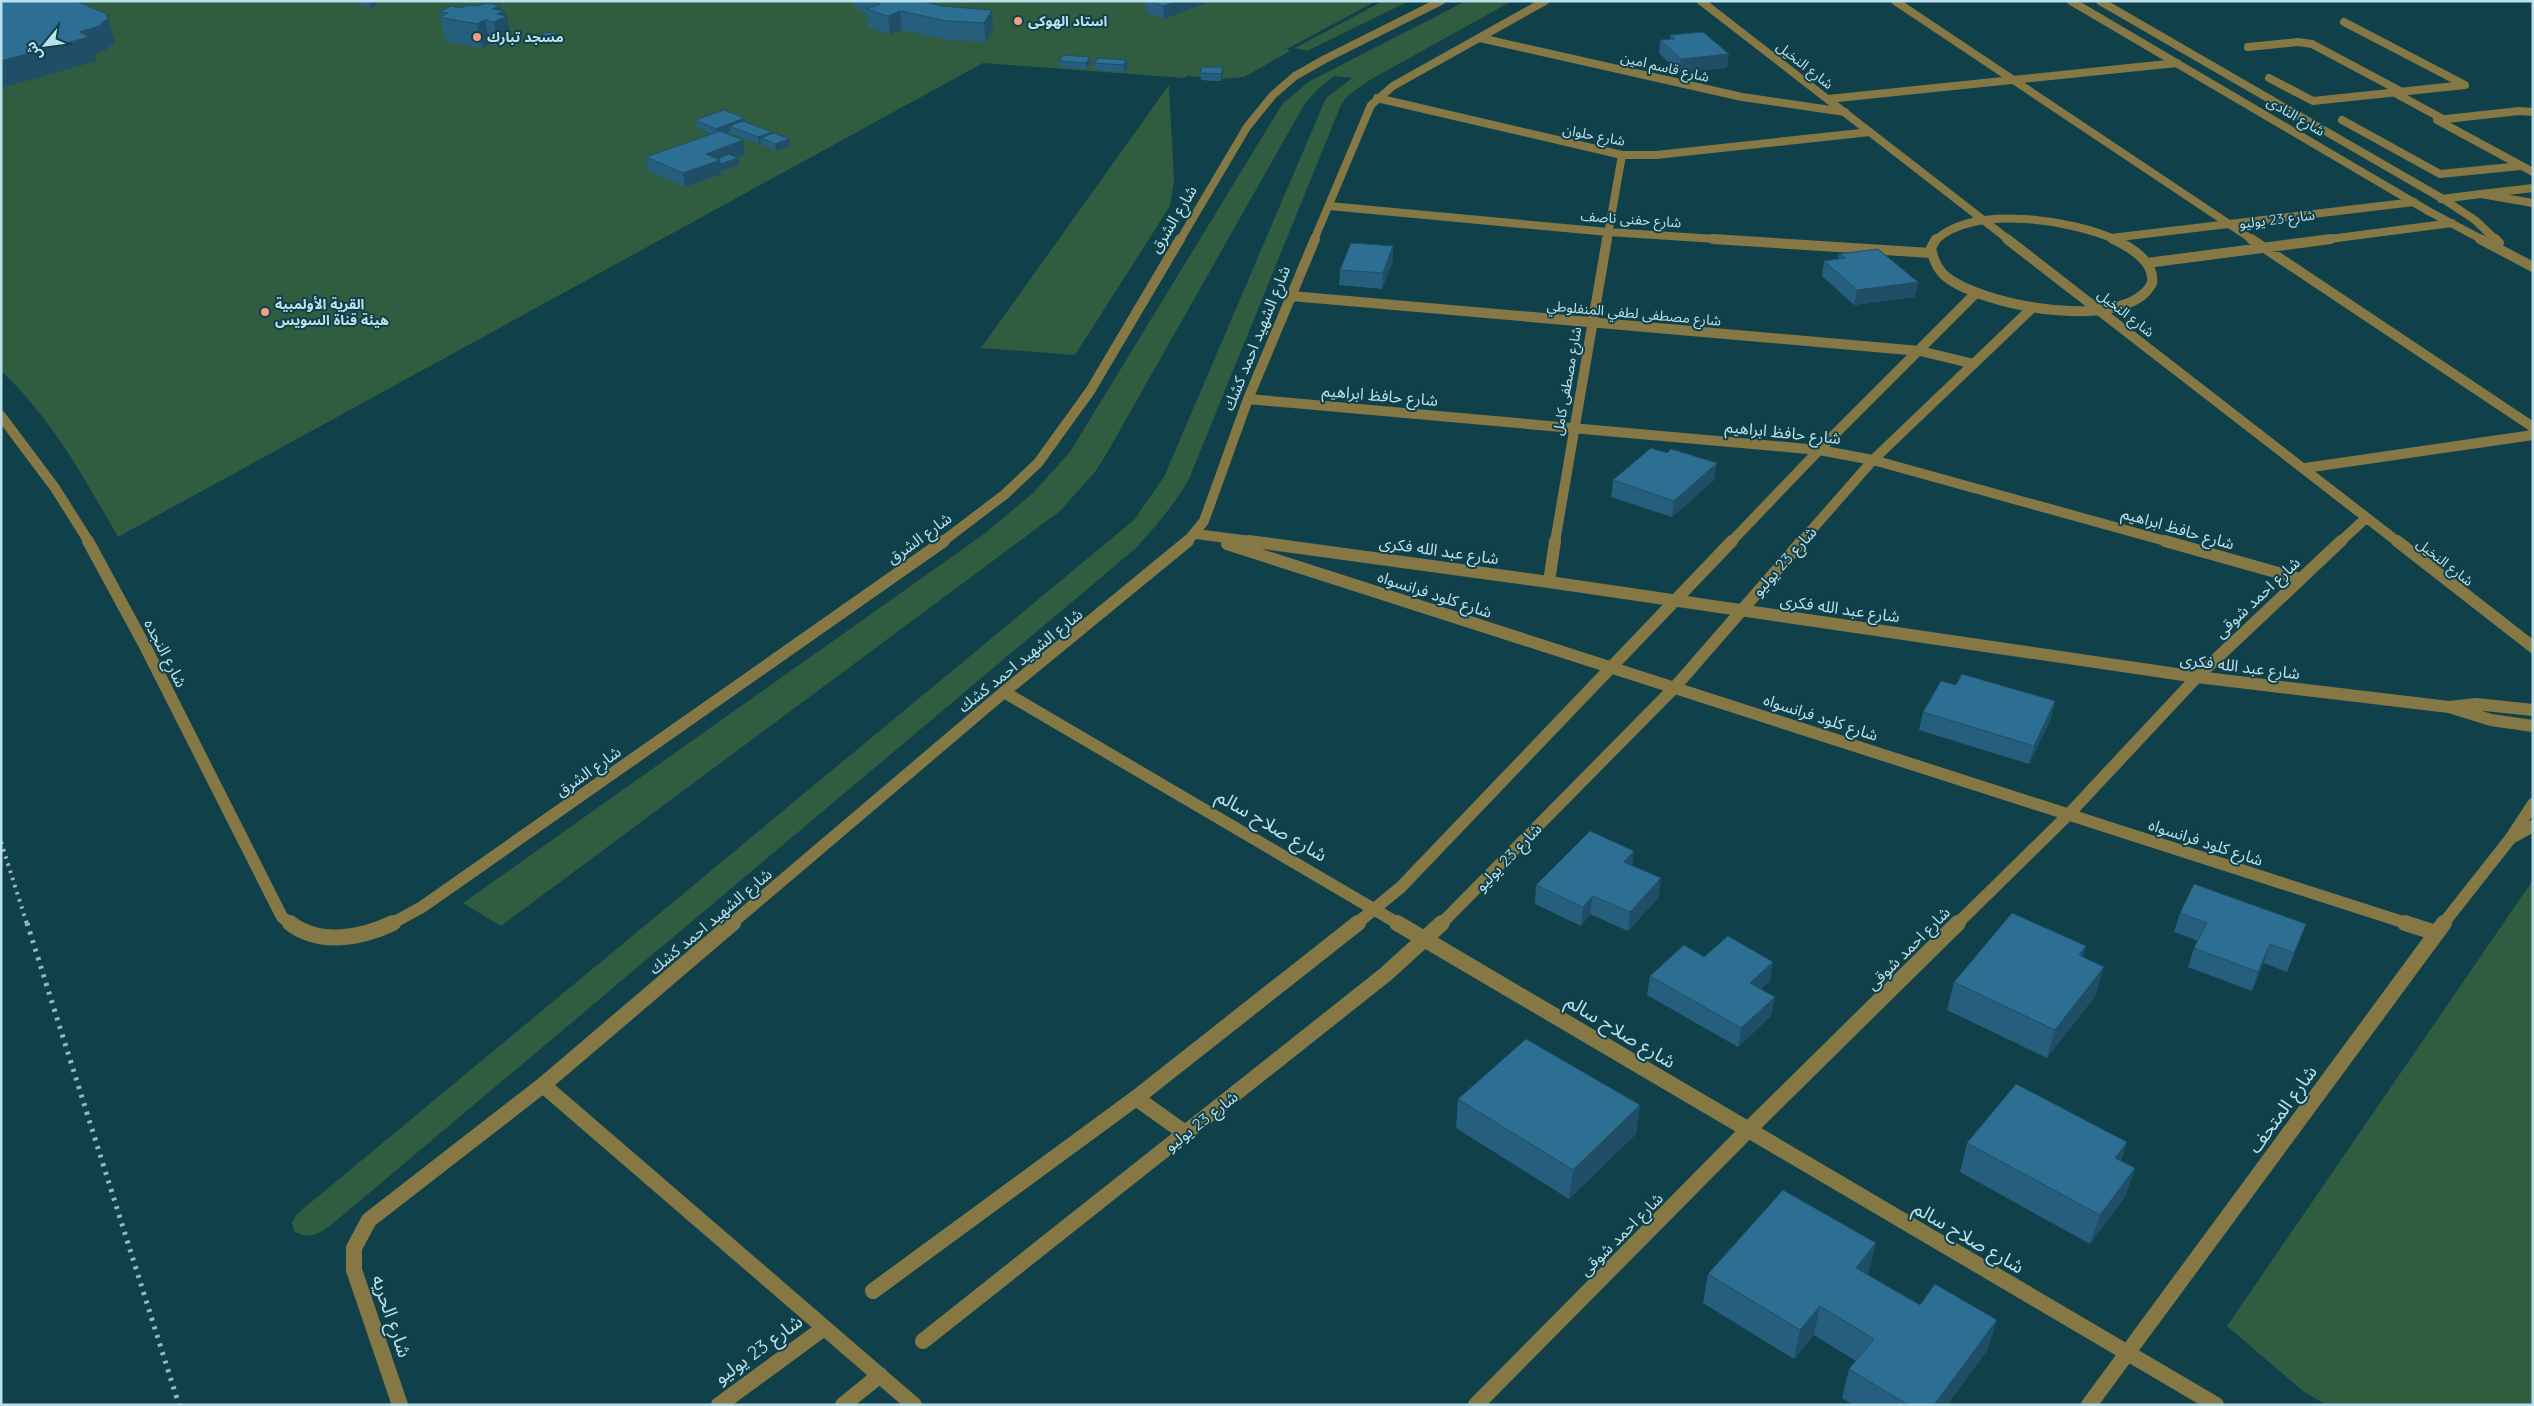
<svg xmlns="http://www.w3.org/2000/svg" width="2534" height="1406" viewBox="0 0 2534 1406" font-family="Quicksand,'Noto Sans Arabic',sans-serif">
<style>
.green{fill:#305c40}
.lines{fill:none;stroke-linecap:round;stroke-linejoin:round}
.minor-far3{stroke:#857845;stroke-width:8}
.minor-far2{stroke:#857845;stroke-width:10}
.minor-far1{stroke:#857845;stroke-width:12}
.minor{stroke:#857845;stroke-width:16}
.rail-far1{stroke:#91bac4;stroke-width:4;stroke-dasharray:2.5 5;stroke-linecap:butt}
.rail{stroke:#91bac4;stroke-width:5;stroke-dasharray:3 6;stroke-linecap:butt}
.wall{fill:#265f7e}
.shaded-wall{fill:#1f4e66}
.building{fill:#2c6f92;stroke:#1f4e66}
.poi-dot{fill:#f49e88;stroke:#10404a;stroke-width:2}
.labels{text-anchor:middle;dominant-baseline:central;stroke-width:4;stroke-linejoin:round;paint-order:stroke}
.far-poi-label{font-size:14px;font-weight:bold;fill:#bbe2ec;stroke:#10404a;text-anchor:start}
.far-street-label{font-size:14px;fill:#bbe2ec;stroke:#10404a}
.street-label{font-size:16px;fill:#bbe2ec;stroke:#10404a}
.near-street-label{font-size:19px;fill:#bbe2ec;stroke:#10404a}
</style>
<rect width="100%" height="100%" fill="#10404a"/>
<!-- green -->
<path class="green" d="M1 1H1376L1287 49 1290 51 1244 77 1222 79 1221 81 1201 80V77L1186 76 1185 78 983 63 118 537C85 479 51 417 1 371Z
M1383 1H1409L1307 51 1295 48Z
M1466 1H1512L1368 81 1347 96 1341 105 1189 479C1174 505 1156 526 1136 548L331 1225C319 1234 307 1240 294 1231L292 1223 296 1215 304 1208 1134 520 1164 477 1326 98 1352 78 1334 76 1317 90 1304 105 1107 453 1095 472 1060 511 501 926 463 903 984 534 1033 493 1070 452 1283 103 1310 81Z
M1169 85 1174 181 1170 206 1075 355 981 348Z
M2533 880V1405H2327L2304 1392 2227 1326Z"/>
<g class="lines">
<!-- minor-far3 -->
<path class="minor-far3" d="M1701 1 2009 240
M1895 1 2253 240
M2071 1 2430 212 2483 240
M2100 1 2443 199 2475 220 2496 240
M1480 38 1742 97 1845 112
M2248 47 2298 42 2312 44 2402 92
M2269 78 2313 101 2465 85 2344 22
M2395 93 2441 118
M1377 98 1622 155H1656L1870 132
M1828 99 2177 63
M2533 112 2519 111 2437 120 2533 172
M2342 120 2440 174 2521 166
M2533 188 2481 194 2533 203
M2441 199 2481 194
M1329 206 1608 232 1732 240
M2111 238 2414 202
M1180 240 1247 127 1273 95 1295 76 1325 59 1441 1
M1314 240 1371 105 1393 86 1545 1
M1607 240 1622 155
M1936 240C1973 204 2073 220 2116 240
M2322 240 2452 223"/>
<!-- minor-far2 -->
<path class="minor-far2" d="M1713 239 1931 253
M1936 239 1931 248C1933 259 1936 267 1944 275 1979 306 2127 334 2152 283 2155 261 2130 247 2113 239
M2007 239 2398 542
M2251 239 2533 427
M2480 239 2533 267
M2495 239 2499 243
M2147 263 2331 239
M1291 296 1920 351 1974 364
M1248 399 1819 450 1873 460 2169 542
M1 416 55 488 89 542
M2305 468 2533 435
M1196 534 1258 542
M942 542 1004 495 1038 463 1090 391 1180 239
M1187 542 1204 521 1248 399 1315 239
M1555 542 1607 239
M1731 542 1819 450 1976 293
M1801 542 1873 460 2032 308
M2340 542 2366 518"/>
<!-- minor-far1 -->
<path class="minor-far1" d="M88 541 146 648 282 917 291 924
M1249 541 1549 582 2197 677 2449 707 2491 720 2533 726
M2165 541 2300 579
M2397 541 2533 647
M1227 544 2409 924
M1549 582 1555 541
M1004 692 1399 924
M2449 707 2476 704 2533 710
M2513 837 2533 826
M391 924 422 907 944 541
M731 924 1004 692 1188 541
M1356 924 1401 887 1732 541
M1441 924 1675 687 1802 541
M1957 924 2068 815 2197 677 2341 541
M2443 924 2510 839 2533 804"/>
<!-- minor -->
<path class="minor" d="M290 923C319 946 362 938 393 923
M1397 923 2216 1405
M2405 923 2436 933
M543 1085 914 1405
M1136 1098 1185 1133
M873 1291 1136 1098 1358 923
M923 1341 1386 974 1442 923
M400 1405 354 1270V1248L369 1220 543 1085 733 923
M719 1405 824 1328
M843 1405 880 1375
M1476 1405 1748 1130 1958 923
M2089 1405 2444 923"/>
<!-- rail-far1 -->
<path class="rail-far1" d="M1 842 27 924"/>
<!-- rail -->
<path class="rail" d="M27 923 179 1405"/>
</g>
<!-- wall -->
<path class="wall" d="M355 1H376L377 6 370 8 355 2Z
M851 1H923L941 6 992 10 993 29 986 42 949 40 902 30 890 34 868 27 867 14 855 7Z
M1145 1H1206V3L1164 19 1146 12Z
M460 8 505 11 511 40 499 46 490 45 482 48 445 41 439 12Z
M1670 35 1727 68 1679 72 1659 53 1660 40 1670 39Z
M1063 55 1090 64 1086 69 1059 67V61Z
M1127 60 1128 67 1124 72 1094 70V63Z
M1223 67V74L1221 81 1201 80 1200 73Z
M695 120 746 122 772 134 789 139 790 146 776 151 762 145 761 143 759 144 730 133V131L725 133 745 154 737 157 738 158 739 165 721 171 722 174 685 187 648 171 646 157 712 134 696 127Z
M1393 246V261L1382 289 1339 285 1340 270Z
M1839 254 1918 282 1915 297 1854 305 1822 276 1824 261 1838 259Z
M1613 480H1714L1672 517 1611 497Z
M1956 685 2055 701 2051 719 2029 764 1919 730 1923 712Z
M1632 865 1659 897 1628 931 1590 914 1581 926 1535 904 1536 885Z
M2180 913 2306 924 2287 972 2264 963 2252 991 2188 967 2194 948 2198 941 2174 932Z
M2086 946 2083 957 2096 995 2047 1058 1947 1010 1954 982Z
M1704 957 1770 981 1761 989 1771 1016 1738 1047 1647 995 1650 976Z
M1458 1099 1640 1105 1636 1134 1569 1199 1456 1128Z
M2127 1142 2121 1161 2135 1168 2125 1197 2090 1244 1960 1172 1967 1143Z
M1869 1272 1867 1275 1988 1349 1947 1405H1853L1842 1398 1849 1369 1856 1361 1814 1335 1794 1359 1703 1303 1708 1274Z"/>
<!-- shaded-wall -->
<path class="shaded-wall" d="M370 1H376L377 6 370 8 369 2Z
M1177 1H1206V3L1164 19 1163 6Z
M500 5 502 12 505 11 506 16H507L511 40 499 46 494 22 492 9Z
M992 10 993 29 986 42 984 23Z
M900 11 902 30 890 34 888 16Z
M108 18 115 42 106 50 95 54 97 61 1 88V61Z
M485 20 490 45 482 48 477 24Z
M556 32 557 41 544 42 543 36Z
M1729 54 1727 68 1679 72 1681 59Z
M1090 57V64L1086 69V63Z
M1127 60 1128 67 1124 72 1123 65Z
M1223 67V74L1221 81V74Z
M745 118 746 125 729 126 730 131 717 136 716 129Z
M772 132 773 139 761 138V143L759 144 758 137Z
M789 139 790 146 776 151 775 144Z
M743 140 745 154 720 163 738 158 739 165 721 171 722 174 685 187 683 173 706 154Z
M1393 246V261L1382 289 1383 273Z
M1918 282 1915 297 1854 305 1857 290Z
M1717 463 1714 480 1672 517 1674 501Z
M2055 701 2051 719 2029 764 2034 746Z
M1634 851 1632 869 1624 862Z
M1661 878 1659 897 1628 931 1630 912Z
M1593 896 1590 914 1581 926 1583 907Z
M2306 924 2299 943 2287 972 2294 953Z
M2270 944 2264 963 2252 991 2258 972Z
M2086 946 2078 974 2079 955Z
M1773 962 1770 981 1747 1002 1750 983Z
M2104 967 2096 995 2047 1058 2055 1030Z
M1775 997 1771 1016 1738 1047 1741 1028Z
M1640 1105 1636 1134 1569 1199 1573 1170Z
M2127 1142 2118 1171 2115 1158Z
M2135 1168 2125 1197 2090 1244 2100 1215Z
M1876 1243 1869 1272 1849 1297 1856 1268Z
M1820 1306 1814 1335 1794 1359 1800 1330Z
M1997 1320 1988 1349 1947 1405H1934Z"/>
<!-- building -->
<path class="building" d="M1 1H76L105 13 108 18 99 26 80 32 89 37 1 61Z
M875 1H923L941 6 992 10 984 23 947 21 900 11 888 16 866 9 880 4Z
M1151 1H1177L1163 6Z
M486 3 500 5 492 9 505 11 497 14 507 16 494 22 485 20 477 24 439 17 448 13 439 12 451 6 460 8 468 5 478 6Z
M556 32V35L543 36V33Z
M1703 32 1729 54 1681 59 1660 40 1675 39 1670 35Z
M1063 55 1090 57 1086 63 1059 61Z
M1098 58 1127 60 1123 65 1094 63Z
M1202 67H1223L1221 74 1200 73Z
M724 110 745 118 716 129 695 120Z
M743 121 772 132 758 137 729 126Z
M720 131 743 140 706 154 720 160 683 173 646 157Z
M774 133 789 139 775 144 761 138Z
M729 154 738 158 720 164V160L717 159Z
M1351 243 1393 246 1383 273 1340 270Z
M1878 249 1918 282 1857 290 1824 261 1845 258 1839 254Z
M1651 448 1667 453 1671 449 1717 463 1674 501 1613 480Z
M1962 674 2055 701 2034 746 1923 712 1941 681 1956 685Z
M1590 831 1634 851 1624 862 1661 878 1630 912 1593 896 1583 907 1536 885Z
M2194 884 2306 924 2294 953 2270 944 2258 972 2194 948 2207 923 2180 913Z
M2012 913 2086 946 2079 955 2104 967 2055 1030 1954 982Z
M1728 936 1773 962 1750 983 1775 997 1741 1028 1650 976 1684 945 1704 957Z
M1526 1039 1640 1105 1573 1170 1458 1099Z
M2016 1084 2127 1142 2115 1158 2135 1168 2100 1215 1967 1143Z
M1783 1190 1876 1243 1856 1268 1920 1305 1935 1284 1997 1320 1934 1405H1908L1849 1369 1874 1339 1820 1306 1800 1330 1708 1274Z"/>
<!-- markers -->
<g class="poi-dot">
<circle cx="1018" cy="21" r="5"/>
<circle cx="477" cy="37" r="5"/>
<circle cx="265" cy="312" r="5"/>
</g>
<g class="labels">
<!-- far-poi labels -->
<g class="far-poi-label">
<text x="1028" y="21">استاد الهوكى</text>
<text x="487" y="37">مسجد تبارك</text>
<text x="275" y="304">القرية الأولمبية<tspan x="275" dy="16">هيئة قناة السويس</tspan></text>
</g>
<!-- far-street labels -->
<g class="far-street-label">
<text transform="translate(1805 65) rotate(38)">شارع النخيل</text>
<text transform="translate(1665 67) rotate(13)">شارع قاسم امين</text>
<text transform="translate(2296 116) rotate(30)">شارع النادى</text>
<text transform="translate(1594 135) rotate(11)">شارع حلوان</text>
<text transform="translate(1631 219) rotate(4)">شارع حفنى ناصف</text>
<text transform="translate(2277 219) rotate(-7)">شارع 23 يوليو</text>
<text transform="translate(1634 313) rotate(5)">شارع مصطفى لطفي المنفلوطي</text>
<text transform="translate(2126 313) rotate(38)">شارع النخيل</text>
<text transform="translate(1567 381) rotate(-80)">شارع مصطفى كامل</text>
<text transform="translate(2445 562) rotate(38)">شارع النخيل</text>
</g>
<!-- street labels -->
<g class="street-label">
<text transform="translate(1173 219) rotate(-59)">شارع الشرق</text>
<text transform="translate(1256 338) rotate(-68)">شارع الشهيد احمد كشك</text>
<text transform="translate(1380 395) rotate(5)">شارع حافظ ابراهيم</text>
<text transform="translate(1783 432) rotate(6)">شارع حافظ ابراهيم</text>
<text transform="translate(2178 528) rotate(16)">شارع حافظ ابراهيم</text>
<text transform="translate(919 538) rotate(-36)">شارع الشرق</text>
<text transform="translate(1439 550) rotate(8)">شارع عبد الله فكرى</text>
<text transform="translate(1784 561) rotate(-48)">شارع 23 يوليو</text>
<text transform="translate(1435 594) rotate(18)">شارع كلود فرانسواه</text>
<text transform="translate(2257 597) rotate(-43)">شارع احمد شوقى</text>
<text transform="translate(1840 608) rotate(8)">شارع عبد الله فكرى</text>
<text transform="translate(166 653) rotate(63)">شارع النجده</text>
<text transform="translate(1020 660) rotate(-39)">شارع الشهيد احمد كشك</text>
<text transform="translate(2240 666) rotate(7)">شارع عبد الله فكرى</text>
<text transform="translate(1821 717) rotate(18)">شارع كلود فرانسواه</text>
<text transform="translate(588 771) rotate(-35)">شارع الشرق</text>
<text transform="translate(2206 842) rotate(18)">شارع كلود فرانسواه</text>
<text transform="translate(1508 857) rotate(-46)">شارع 23 يوليو</text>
<text transform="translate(710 921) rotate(-40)">شارع الشهيد احمد كشك</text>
<text transform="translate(1908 948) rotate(-45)">شارع احمد شوقى</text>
<text transform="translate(1201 1121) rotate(-38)">شارع 23 يوليو</text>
<text transform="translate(1621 1234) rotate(-45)">شارع احمد شوقى</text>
</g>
<!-- near-street labels -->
<g class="near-street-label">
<text transform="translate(1272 825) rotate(30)">شارع صلاح سالم</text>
<text transform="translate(1621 1031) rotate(31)">شارع صلاح سالم</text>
<text transform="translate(2282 1109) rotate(-54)">شارع المتحف</text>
<text transform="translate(1969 1237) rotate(30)">شارع صلاح سالم</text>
<text transform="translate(392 1316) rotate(71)">شارع الحريه</text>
<text transform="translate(758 1349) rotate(-36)">شارع 23 يوليو</text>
</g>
</g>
<!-- border -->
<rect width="2534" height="1406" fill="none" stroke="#bbe2ec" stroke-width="5"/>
<!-- north arrow -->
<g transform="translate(45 45) rotate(241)" stroke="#10404a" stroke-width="4" paint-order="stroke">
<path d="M0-4L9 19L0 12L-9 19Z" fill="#bbe2ec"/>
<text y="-8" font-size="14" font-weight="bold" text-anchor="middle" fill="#bbe2ec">ش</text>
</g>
</svg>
